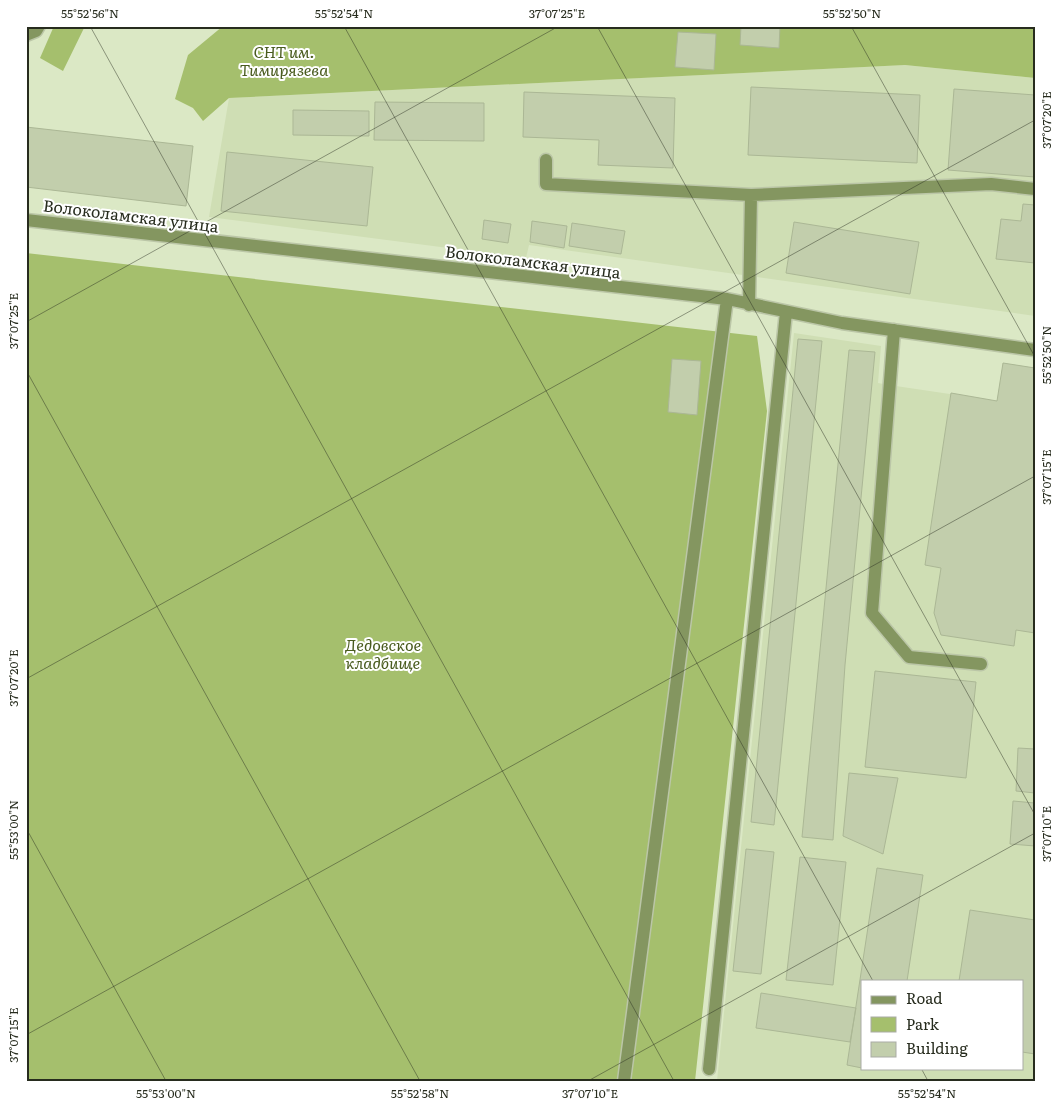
<svg xmlns="http://www.w3.org/2000/svg" width="1061" height="1107" viewBox="0 0 1061 1107" font-family="Literata,serif">
<style>
.built{fill:#cfdeb4;fill-rule:evenodd}
.green{fill:#a5bf6d}
.building{fill:#c2ceac;stroke:#abb795}
.lines{fill:none;stroke-linecap:round;stroke-linejoin:round}
.minor-casing{stroke:#bbc6a7;stroke-width:15}
.minor{stroke:#849660;stroke-width:12}
.ticks{fill:none;stroke:#272c1e;stroke-width:1;stroke-opacity:0.45}
.labels{text-anchor:middle;dominant-baseline:central;stroke-width:4;stroke-linejoin:round;paint-order:stroke}
.park-label{font-size:16px;font-style:italic;fill:#495b1e;stroke:#fff}
.street-label{font-size:16px;fill:#272c1e;stroke:#fff}
.neatline{fill:none;stroke:#272c1e;stroke-width:2}
.ticks-label{font-size:12px;text-anchor:middle;fill:#272c1e}
</style>
<rect width="100%" height="100%" fill="#dbe8c5"/>
<!-- built -->
<path class="built" d="M905 65 1035 78V316L529 245 526 258 209 217 229 98Z
M794 333 881 346 878 383 889 385 997 401 1003 363 1035 368V1081H717ZM862 981H1022V1068H862Z"/>
<!-- green -->
<path class="green" d="M54 26H85L63 71 40 58Z
M223 26H1035V78L905 65 229 98 203 121 193 108 175 99 188 55Z
M26 253 757 336 767 411 695 1081H26Z"/>
<!-- building -->
<path class="building" d="M741 26H780L779 48 740 45Z
M678 32 716 34 714 70 675 67Z
M751 87 920 95 917 163 748 155Z
M954 89 1035 95V177L948 170Z
M524 92 675 98 673 168 598 165 599 140 523 137Z
M375 102 484 103V141L374 140Z
M293 110 369 111V136L293 135Z
M26 127 193 146 186 206 26 187Z
M227 152 373 167 367 226 221 211Z
M1023 204 1035 205V263L996 259 1001 219 1021 221Z
M484 220 511 224 508 243 482 239Z
M532 221 567 226 564 248 530 242Z
M794 222 919 242 910 294 786 273Z
M572 223 625 231 621 254 569 246Z
M798 339 822 341 774 825 751 822Z
M849 350 875 352 845 665 833 840 802 837Z
M672 359 701 361 697 415 668 412Z
M1003 363 1035 368V633L1016 630 1014 646 941 635 934 613 941 568 925 565 951 393 997 401Z
M875 671 976 682 966 778 865 767Z
M1018 748 1035 749V793L1016 791Z
M849 773 898 778 883 854 843 836Z
M1013 801 1035 803V846L1010 844Z
M746 849 774 852 761 974 733 971Z
M800 857 846 862 833 985 786 980Z
M877 868 923 875 907 981H862V1068L847 1065Z
M970 910 1035 920V1054L1022 1052V981H959Z
M761 993 856 1008 850 1042 756 1028Z"/>
<g class="lines">
<!-- minor casing -->
<g class="minor-casing">
<path id="minor" d="M26 35 36 31 39 26
M546 160V184L751 195
M26 220 727 299 842 323 1035 350
M749 305 751 195 991 184 1035 189
M894 330 872 613 909 657 981 664
M709 1069 786 312
M624 1081 727 299"/>
</g>
<!-- minor -->
<use href="#minor" class="minor"/>
</g>
<!-- ticks -->
<path class="ticks" d="M90 26 674 1081M344 26 873 981M597 26 1035 815M851 26 1035 357M26 322 559 26M26 370 420 1081M26 679 1035 120M26 828 166 1081M26 1035 1035 476M921 1068 928 1081M588 1081 1035 833"/>
<g class="labels">
<!-- park labels -->
<g class="park-label">
<text x="284" y="51">СНТ им.<tspan x="284" dy="18">Тимирязева</tspan></text>
<text x="383" y="644">Дедовское<tspan x="383" dy="18">кладбище</tspan></text>
</g>
<!-- street labels -->
<g class="street-label">
<text transform="translate(131 215) rotate(7)">Волоколамская улица</text>
<text transform="translate(533 261) rotate(7)">Волоколамская улица</text>
</g>
</g>
<!-- border -->
<rect width="1061" height="1107" fill="none" stroke="#ffffff" stroke-width="55"/>
<!-- legend -->
<rect x="861" y="980" width="162" height="90" fill="#ffffff" stroke="#a9aba5"/>
<rect x="871" y="996" width="25" height="8" fill="#849660" stroke="#a9aba5"/>
<text x="906" y="1004" font-size="15" fill="#272c1e">Road</text>
<rect x="871" y="1017" width="25" height="15" fill="#a5bf6d" stroke="#a9aba5"/>
<text x="906" y="1030" font-size="15" fill="#272c1e">Park</text>
<rect x="871" y="1042" width="25" height="15" fill="#c2ceac" stroke="#a9aba5"/>
<text x="906" y="1054" font-size="15" fill="#272c1e">Building</text>
<rect x="28" y="28" width="1006" height="1052" class="neatline"/>
<g class="ticks-label">
<text x="90" y="18">55°52'56"N</text>
<text x="344" y="18">55°52'54"N</text>
<text x="557" y="18">37°07'25"E</text>
<text x="852" y="18">55°52'50"N</text>
<text transform="translate(1047 120) rotate(-90)" y="4">37°07'20"E</text>
<text transform="translate(14 321) rotate(-90)" y="4">37°07'25"E</text>
<text transform="translate(1047 355) rotate(-90)" y="4">55°52'50"N</text>
<text transform="translate(1047 477) rotate(-90)" y="4">37°07'15"E</text>
<text transform="translate(14 678) rotate(-90)" y="4">37°07'20"E</text>
<text transform="translate(14 830) rotate(-90)" y="4">55°53'00"N</text>
<text transform="translate(1047 834) rotate(-90)" y="4">37°07'10"E</text>
<text transform="translate(14 1035) rotate(-90)" y="4">37°07'15"E</text>
<text x="166" y="1098">55°53'00"N</text>
<text x="420" y="1098">55°52'58"N</text>
<text x="590" y="1098">37°07'10"E</text>
<text x="927" y="1098">55°52'54"N</text>
</g>
</svg>
